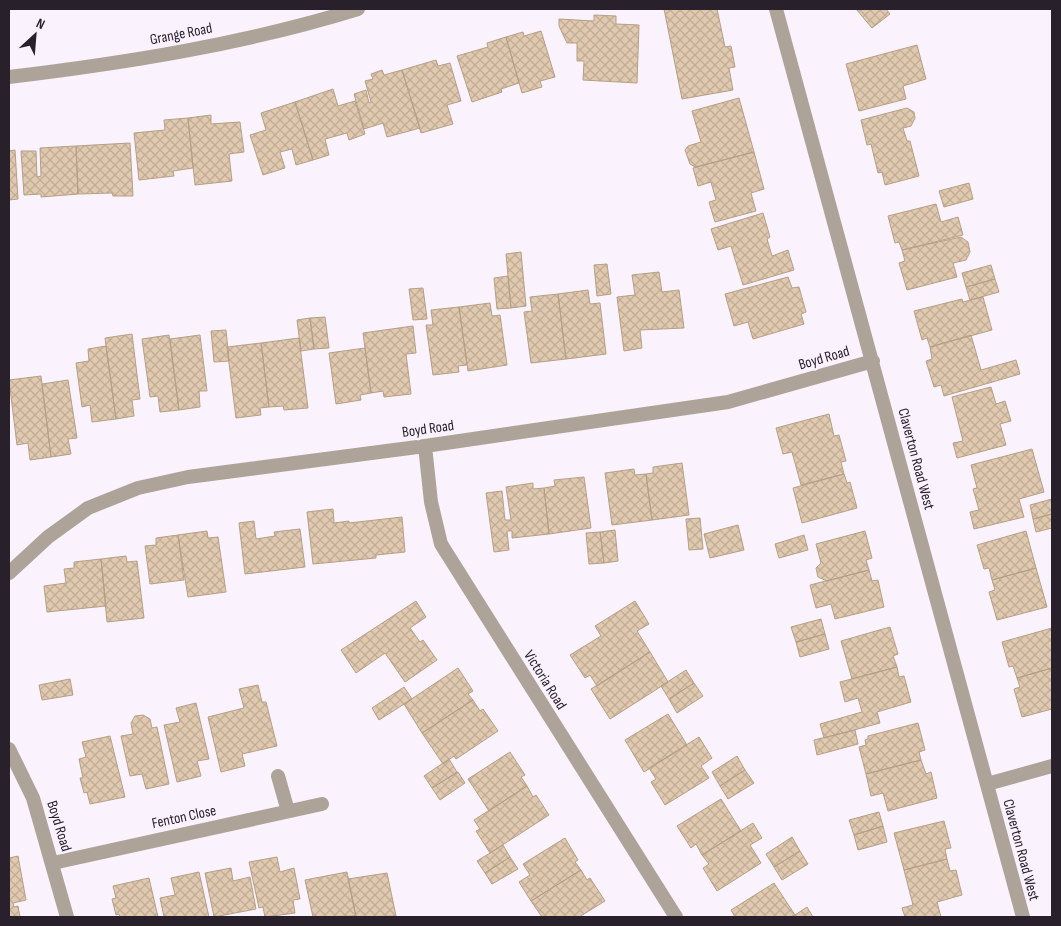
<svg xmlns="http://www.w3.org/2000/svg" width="1061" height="926" viewBox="0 0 1061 926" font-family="'Sofia Sans Condensed',sans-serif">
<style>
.building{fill:url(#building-cross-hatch);stroke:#b59f85}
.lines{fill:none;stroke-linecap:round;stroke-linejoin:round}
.minor{stroke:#aea398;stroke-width:14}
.labels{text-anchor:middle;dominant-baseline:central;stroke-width:5;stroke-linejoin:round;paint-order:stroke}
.street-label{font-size:15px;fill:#28202a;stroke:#faf2fd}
</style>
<defs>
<pattern id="building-cross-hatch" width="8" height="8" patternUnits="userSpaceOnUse" patternTransform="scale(1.25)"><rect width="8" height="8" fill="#e0c9af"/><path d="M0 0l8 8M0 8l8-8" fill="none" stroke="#c0ac97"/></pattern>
</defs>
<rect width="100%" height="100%" fill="#faf2fd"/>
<!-- building -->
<path class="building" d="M664 9H717L725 47 731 46 735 67 729 68 733 90 682 99Z
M856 9H886L890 14 872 28Z
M594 15 616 16V24L639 25 637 83 583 80 584 61H577V43H567L559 26V19L594 21Z
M541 31 555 77 540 81 542 87 522 93 506 37 523 32 524 36Z
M506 37 519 83 501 89 502 92 472 102 457 56 488 47 487 43Z
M917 45 926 79 903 86 906 99 859 111 846 64Z
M436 60 438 66 450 63 461 101 447 105 453 124 421 133 402 70Z
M382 70 384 75 402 70 420 128 387 137 383 123 364 129 354 94 366 90 369 103 371 102 365 81 373 79 371 74Z
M333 89 338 106 355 101 365 134 349 140 347 133 325 139 329 155 313 160 295 102Z
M739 98 754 152 695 167 690 164 685 150 688 146 701 142 692 111Z
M295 102 313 160 296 165 292 149 280 152 285 168 263 175 250 135 266 130 261 113Z
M907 108 914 112 915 118 911 126 903 128 907 141H910L919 176 885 185 882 172 878 173 871 144 867 145 861 120Z
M211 115V124L240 122 244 152 229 154 232 181 195 185 188 118Z
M188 118 193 168 173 171 174 176 139 180 134 133 165 130 164 120Z
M130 143 133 196H113L112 193 78 194 76 146Z
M76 146 78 194 41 197V194L24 195 21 151H36L37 177 41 176 40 148Z
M15 150 18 199 9 200V151Z
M754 152 764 189 751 193 756 211 715 222 709 202 716 200 711 182 698 186 693 168Z
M969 183 973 199 944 207 939 191Z
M936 204 941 222 958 217 963 235 902 250 899 242 895 243 888 216Z
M763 213 770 237 767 239 772 256 788 250 794 270 743 285 731 246 718 250 711 229Z
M961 237 968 242 970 252 966 260 953 263 957 277 907 290 899 263 905 261 902 250Z
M521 252 526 306 511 308 506 254Z
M607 264 611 294 597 296 594 265Z
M991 265 995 279 966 287 962 273Z
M659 272 662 292 679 290 684 328 640 330 642 348 624 351 617 297 635 295 632 275Z
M508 276 511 308 497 309 494 278Z
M788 277 792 288 799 287 806 312 801 314 804 324 753 339 748 322 734 326 725 294Z
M995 279 999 292 970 300 966 287Z
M423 288 427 319 413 320 409 289Z
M588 290 590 304 600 303 606 354 566 359 558 294Z
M558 294 566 359 531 363 524 312 532 311 530 297Z
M983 297 992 330 930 347 927 338 922 340 914 311 962 299 963 302Z
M490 303 492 316 500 315 507 365 468 371 459 307Z
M459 307 467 365 458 366 459 372 433 375 426 325H433L431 310Z
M325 317 329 348 314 349 310 318Z
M310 318 314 349 301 351 297 320Z
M413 326 416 353 406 354 411 394 384 397 383 391 371 393 363 333Z
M226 330 229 361 214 362 211 331Z
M132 334 140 399 132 400 134 416 116 419 105 338Z
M169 335 179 410 160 412 158 396 150 397 142 339Z
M200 335 207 391H199L200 407 179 410 170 339Z
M971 335 981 370 1016 360 1020 374 944 396 941 385 934 387 926 361 932 359 930 347Z
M299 338 308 408 284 410 283 406 269 407 261 343Z
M261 343 269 407 260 408 261 415 236 418 227 347Z
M106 346 116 419 92 422 90 405 82 407 76 363 89 361 88 349Z
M365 348 371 393 360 395 361 400 336 404 329 353Z
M41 376 51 457 30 460 28 443 17 445 9 380Z
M68 380 77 438 68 439 71 454 51 457 42 384Z
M991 387 996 404 1005 401 1011 421 1000 424 1006 445 957 458 953 443 963 441 952 397Z
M829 414 834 436 839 435 846 461 841 462 844 474 801 485 792 452 783 454 776 428Z
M1032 449 1044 492 1019 499 1024 517 974 529 970 512 979 510 973 489 977 488 971 465Z
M682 463 689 515 652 520 646 474 653 473V467Z
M634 469 635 475 646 474 652 520 612 525 605 473Z
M844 474 847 483 850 482 857 508 802 523 793 488Z
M584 477 591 528 549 534 544 488 555 486 554 480Z
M533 483V489L544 488 549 534 512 538V531H507L509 550 494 552 486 493 502 491 505 520H511L506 487Z
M1052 499V514L1033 519 1030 505Z
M333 509 334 523 349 521V523L402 517 405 552 376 555V558L313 564 307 512Z
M1052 514V528L1036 532 1033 519Z
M700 518 703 549 689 550 686 519Z
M254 521 256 539 275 536 274 532 300 529 305 567 245 574 239 523Z
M738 525 744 550 710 558 704 534Z
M615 530 618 561 604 563 600 532Z
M207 531 208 538 218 537 226 592 188 597 178 535Z
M865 531 872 558 866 560 869 570 827 581 818 577 816 568 821 563 816 544Z
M1026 531 1036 568 992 580 989 568 984 569 977 545Z
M600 532 604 563 589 564 586 533Z
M178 535 184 580 150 584 145 546 156 545V538Z
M804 535 808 550 779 558 775 544Z
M126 556 127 562 137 561 144 618 107 622 101 559Z
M101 559 106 606 47 612 44 586 66 583 64 569 74 568V562Z
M1036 568 1047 607 997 620 989 592 995 590 992 580Z
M869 570 872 581 878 580 884 607 835 619 831 604 816 608 810 585Z
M416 601 426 617 410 628 420 642 423 640 437 660 405 682 385 653 356 673 341 650Z
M635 601 649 624 637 631 650 652 597 686 590 675 585 678 570 655 601 636 595 626Z
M821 619 825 634 796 642 791 627Z
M890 627 898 654 893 656 897 667 852 679 841 641Z
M1052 628V668L1017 678 1013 666 1009 667 1002 642Z
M825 634 829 649 800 657 796 642Z
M650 652 668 682 610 719 591 689Z
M897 667 899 677 904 676 911 702 877 712 880 723 824 738 820 724 862 712 858 698 845 702 840 682Z
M458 668 473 691 468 694 473 700 422 733 404 704Z
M1052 668V709L1022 717 1014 689 1020 687 1017 678Z
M686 670 694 683 669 699 661 686Z
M70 679 73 695 42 700 39 685Z
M694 683 703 696 677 713 669 699Z
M258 685 262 702H266L277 746 242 754 245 766 221 772 208 717 244 708 239 689Z
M404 687 412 699 379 720 372 708Z
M473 700 480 711 483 709 498 731 456 759 454 756 443 764 422 733Z
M196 703 209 759 197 761 201 776 177 782 164 725 180 722 176 708Z
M668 714 687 745 644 772 625 740Z
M143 715 150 719 152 728 157 727 169 784 146 789 142 774 130 776 121 736 133 734 131 723 135 716Z
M918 723 925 750 919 752 921 760 866 774 859 747 866 745 865 740 868 739V736Z
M855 730 858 744 817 755 814 740Z
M110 736 125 797 90 804 87 792 84 793 80 778H83L79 759 86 757 82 742Z
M699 737 712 758 701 766 709 778 665 805 651 782 656 779 649 768Z
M510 752 525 775 521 777 527 786 489 811 468 779Z
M737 756 745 770 720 786 712 772Z
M449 759 457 772 432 788 424 776Z
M921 760 926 774 931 772 937 798 888 811 883 793 871 796 866 774Z
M745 770 754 783 728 799 720 786Z
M458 772 465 783 440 800 432 788Z
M527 786 533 797 536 795 549 815 490 853 476 831 480 829 474 820Z
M721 799 741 831 702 855 696 844 691 848 677 826Z
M879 812 883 826 854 835 849 820Z
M944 821 951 848 945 849 947 859 904 870 894 833Z
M753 823 762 838 750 845 761 863 717 891 703 868 709 864 702 855Z
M883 826 887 842 858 850 854 835Z
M792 837 800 851 774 867 766 854Z
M565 838 578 860 575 862 581 870 531 901 519 882 530 875 523 864Z
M503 845 510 857 485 873 477 861Z
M800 851 808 864 782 880 774 867Z
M18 856 26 900 13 903 14 907 18 906 20 917H9V858Z
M277 857 280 872 294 868 300 899 293 900 295 913 265 917 263 907 259 908 249 862Z
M510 857 518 869 492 884 485 873Z
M947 859 950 871 956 870 962 895 937 902 941 917H905L902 908 913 905 904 870Z
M231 868 233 881 250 877 256 909 214 917 205 873Z
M581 870 587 880 590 878 605 901 579 917H542L531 901Z
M199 872 209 917H164L160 898 175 895 171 878Z
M347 872 356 916 313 917 305 880Z
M387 873 396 916 356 917 348 879Z
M149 878 158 917H120L119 914 116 915 112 899 116 898 113 886Z
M774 883 795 915 791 917H735L731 910Z
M807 907 813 917H791L795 915Z"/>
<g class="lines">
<!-- minor -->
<path class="minor" d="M776 9 1023 917
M9 77C126 63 245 44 358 9
M425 446 431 502 441 544 676 917
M9 573 48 537 88 508 138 488 188 477 425 446 728 402 873 361
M9 749 33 798 67 917
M278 776 288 811
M987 784 1052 766
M53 863 322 804"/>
</g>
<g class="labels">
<!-- street labels -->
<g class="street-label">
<text transform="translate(181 34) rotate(-11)">Grange Road</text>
<text transform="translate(824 358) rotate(-16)">Boyd Road</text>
<text transform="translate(428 429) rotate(-8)">Boyd Road</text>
<text transform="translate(916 459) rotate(75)">Claverton Road West</text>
<text transform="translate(545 680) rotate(58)">Victoria Road</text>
<text transform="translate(184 817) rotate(-12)">Fenton Close</text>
<text transform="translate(59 826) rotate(73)">Boyd Road</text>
<text transform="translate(1021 850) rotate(75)">Claverton Road West</text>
</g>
</g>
<!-- border -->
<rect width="1061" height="926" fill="none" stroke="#28202a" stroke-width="20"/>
<!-- north arrow -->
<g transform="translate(35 35) rotate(26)" stroke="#faf2fd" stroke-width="4" paint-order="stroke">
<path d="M0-4L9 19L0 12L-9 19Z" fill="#28202a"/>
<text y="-8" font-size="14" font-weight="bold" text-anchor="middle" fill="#28202a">N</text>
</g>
</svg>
